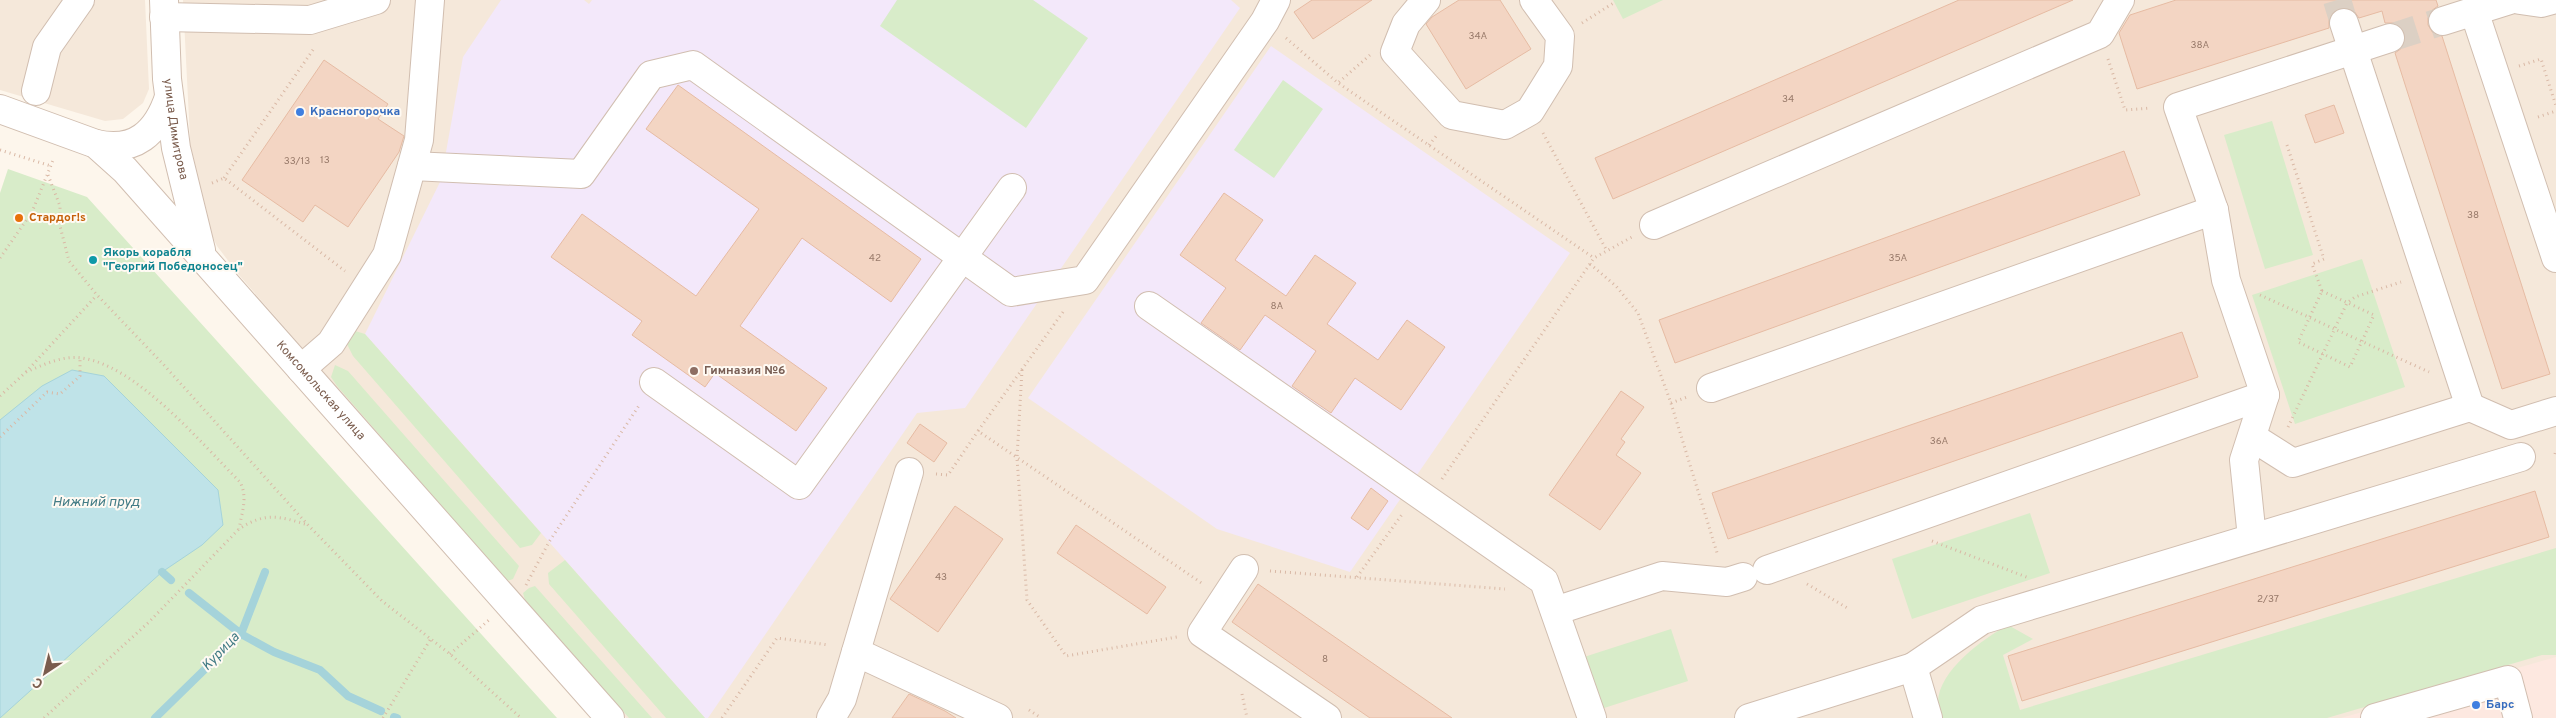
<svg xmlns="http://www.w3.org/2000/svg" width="2556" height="718" viewBox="0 0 2556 718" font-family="Overpass,sans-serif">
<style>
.residential{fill:#f5e8da}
.commercial{fill:#fde8e0}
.education{fill:#f3e8fa}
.green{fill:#d8ecc9}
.water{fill:#bfe3e8;stroke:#a5d3da}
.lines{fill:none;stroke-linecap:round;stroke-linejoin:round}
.stream{stroke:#a5d3da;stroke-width:8}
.building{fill:#f3d5c3;stroke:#e6bba3}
.minor-tunnel{stroke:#dcd0c4;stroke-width:28;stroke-dasharray:28 14;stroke-linecap:butt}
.minor-casing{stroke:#d1beb0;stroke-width:30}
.path{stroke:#d9b8a5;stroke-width:3;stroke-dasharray:1 4;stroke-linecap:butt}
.minor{stroke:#fff;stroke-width:28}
.shop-dot{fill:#3f7fe0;stroke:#fffaf3;stroke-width:2}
.food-dot{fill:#e8710a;stroke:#fffaf3;stroke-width:2}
.culture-dot{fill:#0f9aa8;stroke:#fffaf3;stroke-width:2}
.education-dot{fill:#8d6e63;stroke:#fffaf3;stroke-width:2}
.labels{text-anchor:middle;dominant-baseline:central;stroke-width:4;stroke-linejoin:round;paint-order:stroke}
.number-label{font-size:10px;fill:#987a6a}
.shop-label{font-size:12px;font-weight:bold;fill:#366cbe;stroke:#fffaf3;text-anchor:start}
.street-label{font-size:12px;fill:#7a5c4d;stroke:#fffaf3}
.food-label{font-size:12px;font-weight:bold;fill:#c56008;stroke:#fffaf3;text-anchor:start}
.culture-label{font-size:12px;font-weight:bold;fill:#0d838f;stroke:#fffaf3;text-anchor:start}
.education-label{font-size:12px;font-weight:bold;fill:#785e54;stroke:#fffaf3;text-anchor:start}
.water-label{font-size:14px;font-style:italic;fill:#437c86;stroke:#fffaf3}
</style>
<rect width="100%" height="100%" fill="#fdf6ec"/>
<!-- residential -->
<path class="residential" d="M0 0H145L149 89 143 103 123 119 105 121 0 90Z
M183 0H2556V718H626L239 275 217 246 206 224 192 178Z"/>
<!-- commercial -->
<path class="commercial" d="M2556 657V718H2341Z"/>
<!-- education -->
<path class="education" d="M501 0H584L589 4 592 0H1231L1240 8 965 408 917 413 708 718H705L365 334 441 180 463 57Z
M1271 46 1570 253 1350 572 1217 529 1028 398Z"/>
<!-- green -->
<path class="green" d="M897 0H1033L1088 38 1026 128 880 26Z
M1613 0H1663L1623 19Z
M1283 80 1323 109 1274 178 1234 150Z
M2272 121 2313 255 2265 269 2224 135Z
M8 169 87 197 557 718H0V193Z
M2362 259 2405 387 2295 424 2252 295Z
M352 330 365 334 541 533 532 545 520 548 353 356 347 344Z
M335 365 348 371 519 566 513 579 507 581 337 386 331 377Z
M2030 513 2050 573 1912 619 1892 559Z
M2556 548V655H2542L2327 718H1914L1916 713 1938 702C1939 670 1983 639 2008 625L2033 639 2003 655 2020 710Z
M565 560 705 718H666L549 584 548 573Z
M535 586 652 718H629L525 600 523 593 529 588Z
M1671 629 1688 681 1601 709 1584 657Z"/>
<!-- water -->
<path class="water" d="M72 370 104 376 218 490 223 525 202 545 162 572 0 718V420L42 386Z"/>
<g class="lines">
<!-- stream -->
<path class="stream" d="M162 572 171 580
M189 593 241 634 274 652 320 670 348 696 381 711
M394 717 397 718
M155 718 241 634 265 572"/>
</g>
<!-- building -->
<path class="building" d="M1312 0H1372L1313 39 1294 12Z
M1459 0H1500L1531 49 1466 89 1426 24 1432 17Z
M1959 0H2073L1613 199 1595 158Z
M2176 0H2436L2438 6 2431 11 2428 18V25L2433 33 2442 36 2550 374 2502 389 2395 53 2402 48 2405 42V34L2401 27 2394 23H2385L2382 11 2359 18 2354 11 2347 8H2340L2332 13 2329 20V28L2137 89 2119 33 2130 15Z
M324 60 388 104 378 119 404 136 399 152 348 227 315 205 303 222 242 180Z
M678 85 921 259 891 302 802 238 740 326 827 388 796 431 715 373 705 387 632 335 642 321 551 257 582 214 696 296 759 209 646 129Z
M2334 105 2344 133 2315 143 2305 115Z
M2124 151 2140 195 1675 363 1659 320Z
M1224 193 1263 220 1235 260 1286 296 1315 255 1356 283 1327 324 1378 360 1407 320 1445 347 1401 410 1355 378 1331 413 1292 386 1316 351 1265 315 1240 350 1201 323 1226 288 1180 255Z
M2182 332 2198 377 1728 539 1712 493Z
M1621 391 1644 407 1621 439 1625 442 1616 455 1641 473 1600 530 1549 495Z
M920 424 947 443 934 462 907 443Z
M1371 488 1388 501 1368 530 1351 518Z
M2535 491 2549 537 2022 701 2008 656Z
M955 506 1003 539 938 632 890 599Z
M1076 525 1166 587 1147 614 1057 553Z
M1258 584 1452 718H1370L1309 676 1232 622Z
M909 694 945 711 956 718H892Z"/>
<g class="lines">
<!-- minor-tunnel -->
<path class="minor-tunnel" d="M2337 0 2344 23
M2390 38 2443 21"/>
<!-- minor casing -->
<g class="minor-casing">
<g id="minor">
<path id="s1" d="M164 0 167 79 176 148 201 250"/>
<path d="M1426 0 1406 24 1395 52 1452 115 1505 125 1530 111 1558 66 1560 36 1534 0"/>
<path d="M2520 0 2541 3 2552 0"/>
<path d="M2474 11 2556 258"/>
<path d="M164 17 310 20 376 0"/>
<path d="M2443 21 2510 0"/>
<path d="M2344 23 2470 407"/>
<path d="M36 91 47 47 80 0"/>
<path id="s2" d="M0 109 96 144 125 170 610 718"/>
<path d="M96 144C135 153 157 133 169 97"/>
<path d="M412 166 581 174 651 75 693 65 1011 292 1085 280 1265 21 1276 0"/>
<path d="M1654 225 2100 34 2120 0"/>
<path d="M1149 306 1544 581 1592 718"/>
<path d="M301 369 331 343 387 255 419 140 430 0"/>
<path d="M654 382 799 485 1012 188"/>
<path d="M1711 388 2214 210"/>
<path d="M2252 437 2293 463 2470 407 2511 425 2556 411"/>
<path d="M2252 538 2244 460 2265 395 2226 280 2214 210 2178 107 2390 38"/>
<path d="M1244 569 1202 633 1327 718"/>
<path d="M1767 570 2265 395"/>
<path d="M1555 611 1662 576 1727 582 1743 577"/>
<path d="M856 652 998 718"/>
<path d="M1913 667 1982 620 2521 457"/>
<path d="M831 718 842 699 909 472"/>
<path d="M1749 718 1913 667 1928 718"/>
<path d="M2375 718 2508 680 2518 718"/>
</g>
</g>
<!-- path -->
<path class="path" d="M1582 23 1615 2
M1286 38 1338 83 1594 258
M2108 59 2125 110 2151 108
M2519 66 2541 59 2556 106
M1339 82 1370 55
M2538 117 2556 111
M1543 133 1607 251
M1429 145 1437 135
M2287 145 2324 259 2312 264 2322 291
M0 150 51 166
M48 175 60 206V226L69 261 97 295 163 364 308 525 382 601 450 654 521 718
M224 178 315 47
M212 183 224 178 345 271
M0 258 32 212 54 158
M1590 264 1616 286 1638 313 1671 403 1718 556
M2322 291 2374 315 2350 367 2298 342Z
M2260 295 2429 372
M1063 312 978 431 1203 584
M1022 370 1017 458 1027 600 1066 656 1177 637
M26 372C43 365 63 355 82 358 137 366 201 443 240 482 248 497 242 512 239 529
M0 396 26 372 97 295
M1671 403 1687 397
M2288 427 2347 303 2355 297 2401 282
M0 437 47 392 60 394 80 376V357
M2555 454 2556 450
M936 474 948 475 978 431
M1442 479 1594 258 1632 237
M1932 541 2029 578
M1270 571 1505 589
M1357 577 1403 513
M1807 584 1849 609
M526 585 549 542 640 404
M450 654 489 620
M1242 694 1247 718
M1029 710 1041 718
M44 718 149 622 239 529C265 512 279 516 308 525
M383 718 430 640
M722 718 777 638 829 645"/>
<!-- minor -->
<use href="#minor" class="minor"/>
</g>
<!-- markers -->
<g class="shop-dot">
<circle cx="300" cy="112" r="5"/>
<circle cx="2476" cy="705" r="5"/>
</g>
<circle class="food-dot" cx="19" cy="218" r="5"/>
<circle class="culture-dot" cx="93" cy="260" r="5"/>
<circle class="education-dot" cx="694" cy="371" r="5"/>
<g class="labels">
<!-- number labels -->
<g class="number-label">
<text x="1478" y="36">34А</text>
<text x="2200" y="45">38А</text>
<text x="1788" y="99">34</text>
<text x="325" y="160">13</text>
<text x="297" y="161">33/13</text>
<text x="2473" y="215">38</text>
<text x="875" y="258">42</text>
<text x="1898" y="258">35А</text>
<text x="1277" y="306">8А</text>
<text x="1939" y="441">36А</text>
<text x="941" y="577">43</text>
<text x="2268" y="599">2/37</text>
<text x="1325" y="659">8</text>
</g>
<!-- shop labels -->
<g class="shop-label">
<text x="310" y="112">Красногорочка</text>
<text x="2486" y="705">Барс</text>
</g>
<!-- street labels -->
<g class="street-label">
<text stroke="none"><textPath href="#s1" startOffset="130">улица Димитрова</textPath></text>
<text stroke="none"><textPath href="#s2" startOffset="436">Комсомольская улица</textPath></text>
</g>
<!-- food labels -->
<g class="food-label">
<text x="29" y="218">Стардог!s</text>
</g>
<!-- culture labels -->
<g class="culture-label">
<text x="103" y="253">Якорь корабля<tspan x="103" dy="14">"Георгий Победоносец"</tspan></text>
</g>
<!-- education labels -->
<g class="education-label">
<text x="704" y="371">Гимназия №6</text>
</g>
<!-- water labels -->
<g class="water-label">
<text x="96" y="502">Нижний пруд</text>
<text transform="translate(221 652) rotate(-46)">Курица</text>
</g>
</g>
<!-- north arrow -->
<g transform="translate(45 673) rotate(215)" stroke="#fffaf3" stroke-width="4" paint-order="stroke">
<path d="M0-4L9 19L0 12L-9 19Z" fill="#7a5c4d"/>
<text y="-8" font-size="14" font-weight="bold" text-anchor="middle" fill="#7a5c4d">С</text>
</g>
</svg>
